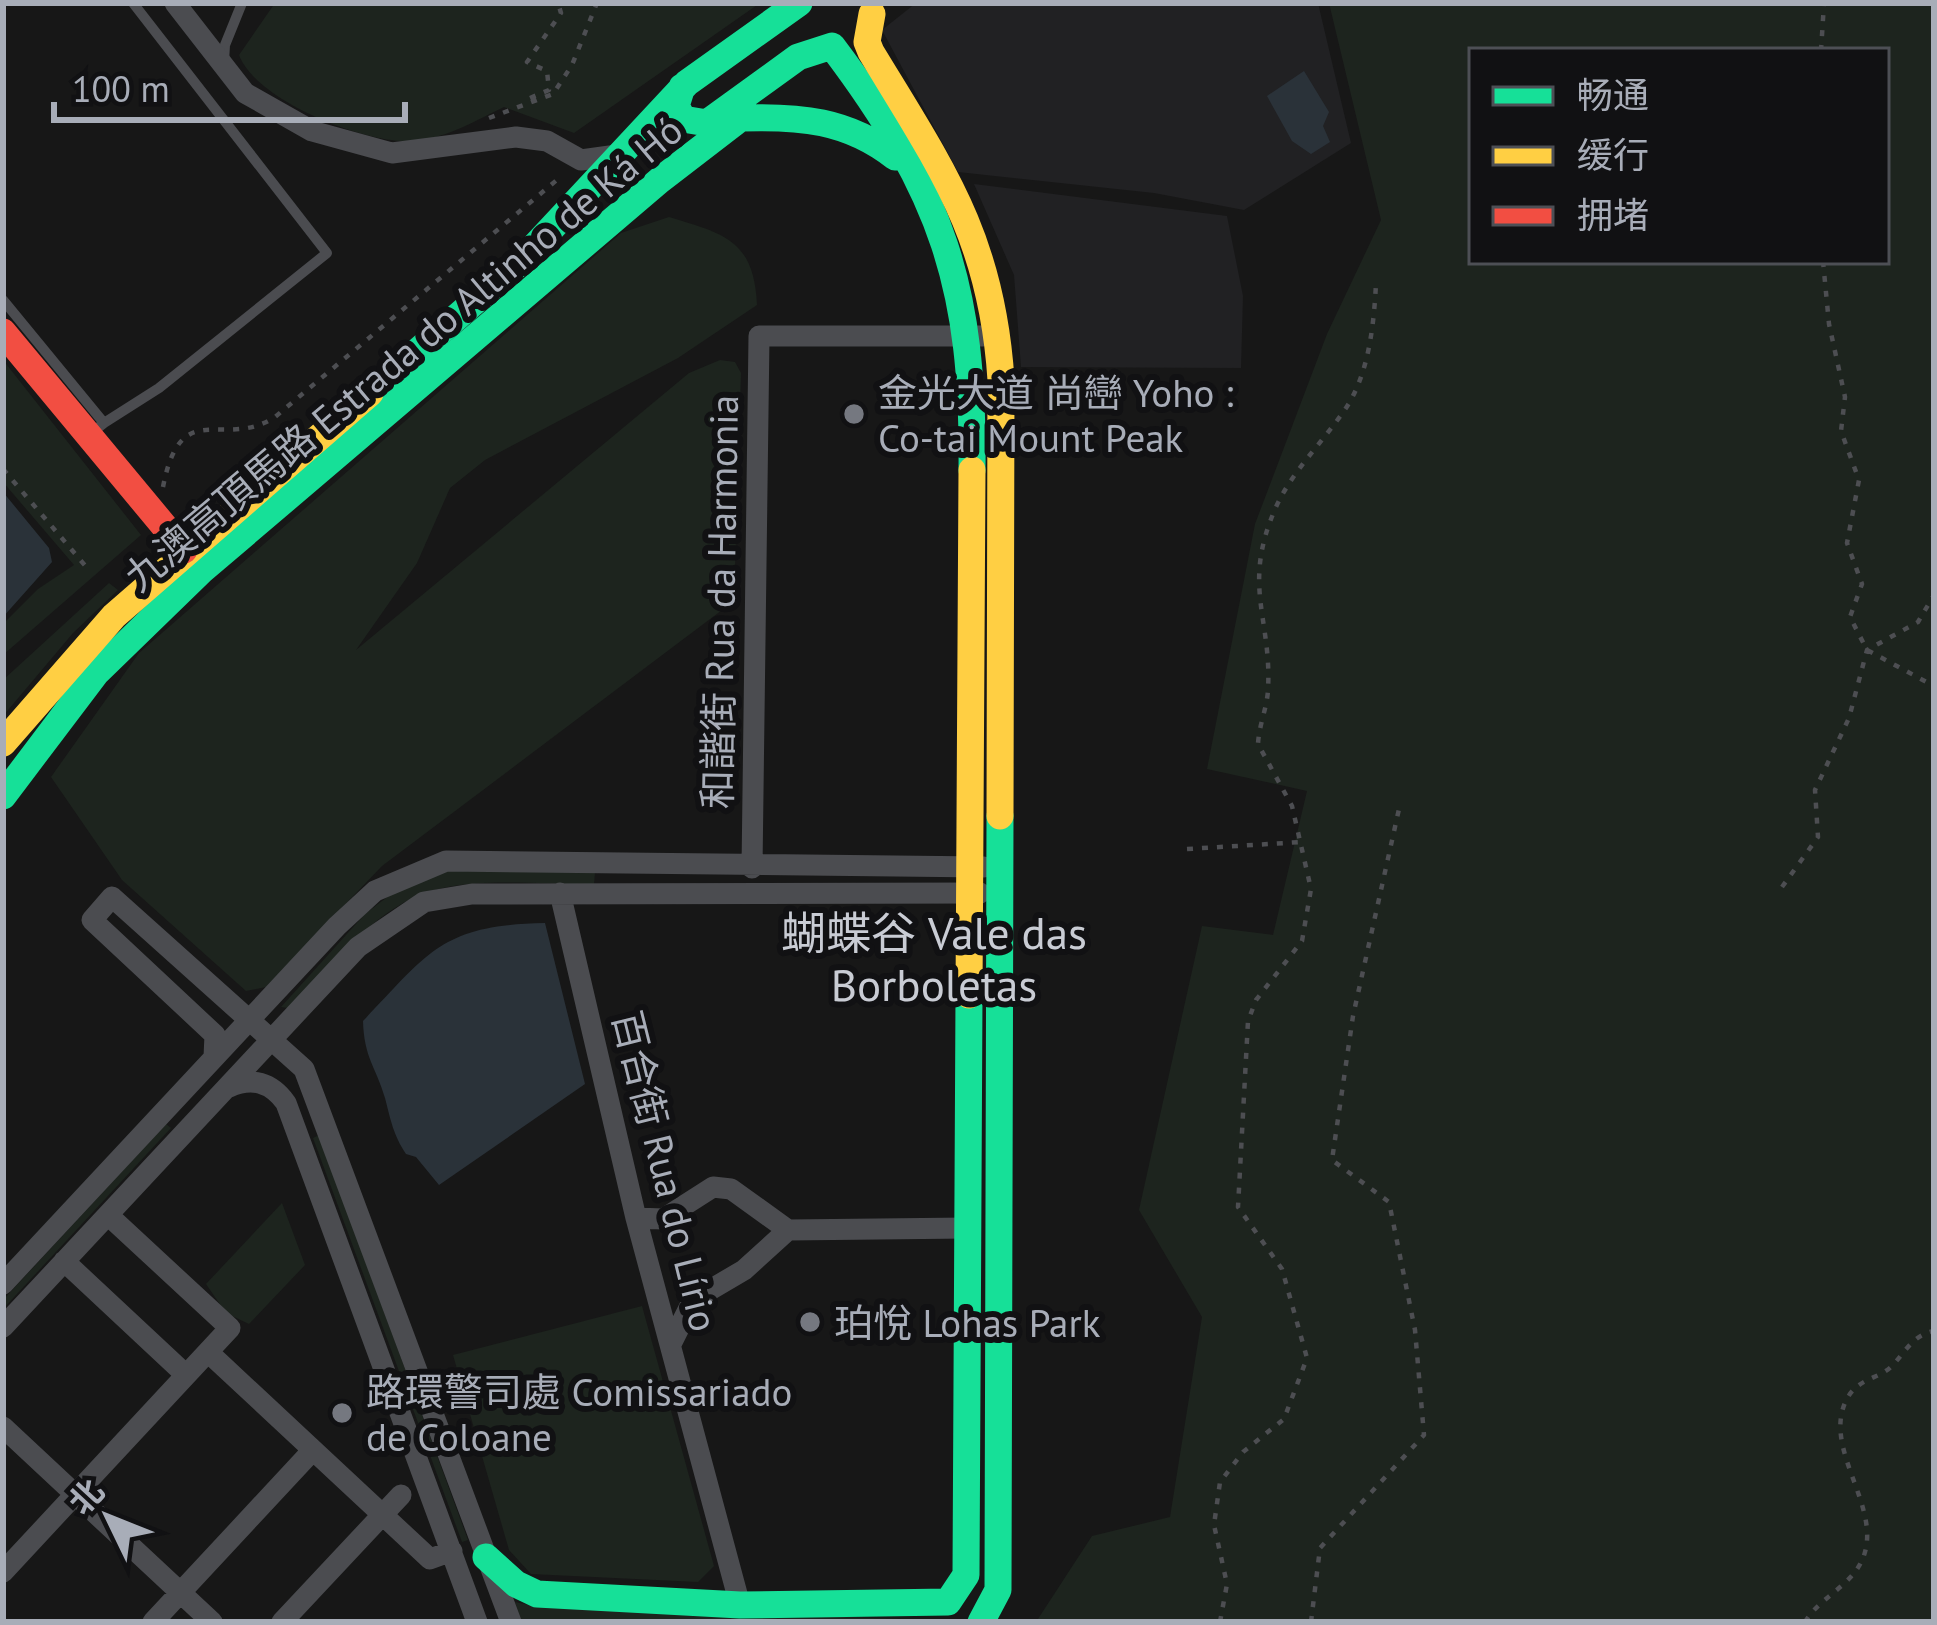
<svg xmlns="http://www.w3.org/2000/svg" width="1937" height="1625" viewBox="0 0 1937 1625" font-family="'PT Sans','Noto Sans SC',sans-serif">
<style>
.built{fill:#212123}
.green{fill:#1d241e;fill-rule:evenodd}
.water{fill:#2a3239}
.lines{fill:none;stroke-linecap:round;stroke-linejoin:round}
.path{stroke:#4d4e52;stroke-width:4.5;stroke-dasharray:6 9;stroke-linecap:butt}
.lane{stroke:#4b4c50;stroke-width:10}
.street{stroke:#4b4c50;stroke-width:21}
.fast{stroke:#16e098;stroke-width:27}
.slow{stroke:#ffcf43;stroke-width:27}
.jam{stroke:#f24e42;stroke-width:27}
.poi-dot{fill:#757880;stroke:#111113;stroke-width:4.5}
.labels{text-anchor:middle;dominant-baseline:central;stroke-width:12;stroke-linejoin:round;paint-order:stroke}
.street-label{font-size:39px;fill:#a8adb8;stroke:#111113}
.poi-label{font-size:39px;fill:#a8adb8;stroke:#111113;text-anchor:start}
.quarter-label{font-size:45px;fill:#c9ccd4;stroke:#111113}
</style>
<rect width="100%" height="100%" fill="#171717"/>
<!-- built -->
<path class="built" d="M916 3H1318L1351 143 1244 210 1154 193 958 172 882 30Z
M974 184 1227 216 1243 296 1241 368 1021 367 1014 275Z"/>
<!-- green -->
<path class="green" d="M275 3H760L574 133 504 107C477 120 448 137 417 141 369 146 256 101 239 55Z
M1329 3H1934V1622H1036L1092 1536 1170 1517 1202 1317 1139 1210 1202 926 1273 935 1307 791 1207 769 1255 524 1327 334 1381 220ZM1472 51H1886V261H1472Z
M669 217C725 234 754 240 757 305L678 358 485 460 450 488 417 563 356 650 689 373 720 360 735 362 741 373 734 601 382 866 266 987 246 991 122 880 51 777 139 653 621 233Z
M3 360 141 535 3 655V624L38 589 74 565 3 482Z
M109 583 118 590 73 633 3 716V680Z
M445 871 595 872 594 885C414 878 412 878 288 1008L281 1007 365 914 399 888Z
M166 1124 171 1128 3 1309V1300Z
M319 1135 468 1540 462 1542 313 1138Z
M282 1203 305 1265 249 1324 226 1313 206 1284Z
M642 1306 714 1566 698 1582 531 1574 509 1550 453 1355Z
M515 1602 534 1606 929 1620 522 1622Z"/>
<!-- water -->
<path class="water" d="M1304 71 1329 112 1323 126 1330 142 1311 154 1292 141 1267 96Z
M3 492 49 548 52 562 3 617Z
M545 923 585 1084 439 1185 416 1157 406 1154C393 1134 391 1121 385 1098 376 1067 364 1058 363 1021 430 951 442 925 545 923Z"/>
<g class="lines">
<!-- path -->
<path class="path" d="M1821 51 1824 3
M530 98 549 90 547 71 527 62 561 13 558 3
M489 118 553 94 572 65 597 3
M1823 261 1829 324 1845 397 1841 431 1859 480 1847 543 1862 584 1850 617 1867 650 1934 686
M3 469 88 569
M163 487C181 394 223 451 275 417L558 179
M1187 849 1302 842
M1782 887 1818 837 1815 790 1849 718 1867 650 1918 622 1934 595
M1220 1622 1227 1584 1214 1525 1220 1482 1243 1452 1284 1419 1307 1358 1282 1269 1238 1207 1248 1021 1256 1000 1302 941 1311 889 1292 806 1258 744C1259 725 1267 708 1268 690 1272 617 1241 586 1276 507 1293 470 1323 442 1346 408 1369 373 1374 324 1376 283
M1311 1622 1320 1548 1424 1435 1415 1330 1389 1202 1332 1160 1353 1016 1399 809
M1805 1622C1821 1595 1856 1585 1865 1552 1879 1502 1820 1445 1848 1397 1859 1378 1879 1379 1892 1366 1906 1351 1913 1335 1934 1331"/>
<!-- lane -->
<path class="lane" d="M224 62 225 45 242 3
M3 300 104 423 99 427
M104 423 159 388 327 253 133 3"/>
<!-- street -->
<path class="street" d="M175 3 245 93 312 131 392 153 516 137 547 141 581 160 617 155
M752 868 759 336H983
M560 893 636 1218 740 1605
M214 1057 215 1035 92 920 112 897 304 1069 511 1622
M229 1087C252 1077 271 1082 286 1103L477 1622
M636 1218 663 1219 713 1187 731 1189 788 1230 967 1228
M64 1261 186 1375
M3 1284 337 926 375 891 446 861 984 867
M3 1327 358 947 424 902 472 894 980 893
M672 1342 693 1300 744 1270 788 1230
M208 1352 430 1559 452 1551
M3 1427 212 1622
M3 1572 230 1328 108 1215
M153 1622 313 1450
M282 1622 401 1495"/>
<!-- fast -->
<path class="fast" d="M682 87 676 106 683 119 707 123 798 57 832 46C943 193 974 287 972 470
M741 118C799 116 848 120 895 157
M370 393 521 261 687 83 799 3
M3 796 96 673 201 571 660 180 738 120
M486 1557 516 1584 537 1594 740 1605 948 1602 966 1575 969 995
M981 1622 998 1590 1000 816"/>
<!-- slow -->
<path class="slow" d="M872 14 867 42 871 52C942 169 992 238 1001 380L1000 816
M3 743 114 616 370 393
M969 995 972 470"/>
<!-- jam -->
<path class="jam" d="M3 332 184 550"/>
</g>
<!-- markers -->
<g class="poi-dot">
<circle cx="854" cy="414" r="12"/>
<circle cx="810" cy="1322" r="12"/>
<circle cx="342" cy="1413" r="12"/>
</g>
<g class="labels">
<!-- street labels -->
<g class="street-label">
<text transform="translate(403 353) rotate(-40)">九澳高頂馬路 Estrada do Altinho de Ká Hó</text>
<text transform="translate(720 602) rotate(-89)">和諧街 Rua da Harmonia</text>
<text transform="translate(666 1171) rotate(76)">百合街 Rua do Lírio</text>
</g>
<!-- poi labels -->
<g class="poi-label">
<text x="878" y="392">金光大道 尚巒 Yoho :<tspan x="878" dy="45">Co-tai Mount Peak</tspan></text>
<text x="834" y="1322">珀悅 Lohas Park</text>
<text x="366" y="1391">路環警司處 Comissariado<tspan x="366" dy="45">de Coloane</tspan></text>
</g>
<!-- quarter labels -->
<g class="quarter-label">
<text x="934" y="932">蝴蝶谷 Vale das<tspan x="934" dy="52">Borboletas</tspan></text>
</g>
</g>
<!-- border -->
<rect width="1937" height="1625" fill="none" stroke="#a8adb8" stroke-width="12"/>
<!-- legend -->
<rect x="1469" y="48" width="420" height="216" fill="#111113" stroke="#4d4f55" stroke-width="3"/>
<rect x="1493" y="87" width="60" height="18" fill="#16e098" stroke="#4d4f55" stroke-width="3"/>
<text x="1577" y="108" font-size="36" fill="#a8adb8">畅通</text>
<rect x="1493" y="147" width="60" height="18" fill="#ffcf43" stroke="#4d4f55" stroke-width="3"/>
<text x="1577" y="168" font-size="36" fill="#a8adb8">缓行</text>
<rect x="1493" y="207" width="60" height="18" fill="#f24e42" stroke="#4d4f55" stroke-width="3"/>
<text x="1577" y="228" font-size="36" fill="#a8adb8">拥堵</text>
<!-- north arrow -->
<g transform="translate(108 1517) rotate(313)" stroke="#111113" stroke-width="9" paint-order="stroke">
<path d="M0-9L21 45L0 30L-21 45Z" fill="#a8adb8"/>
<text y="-18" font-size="33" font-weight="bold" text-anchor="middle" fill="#a8adb8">北</text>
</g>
<!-- scale -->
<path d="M54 102v18h351v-18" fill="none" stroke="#a8adb8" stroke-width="6"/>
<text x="72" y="102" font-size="36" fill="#a8adb8" stroke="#111113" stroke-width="9" paint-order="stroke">100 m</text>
</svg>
